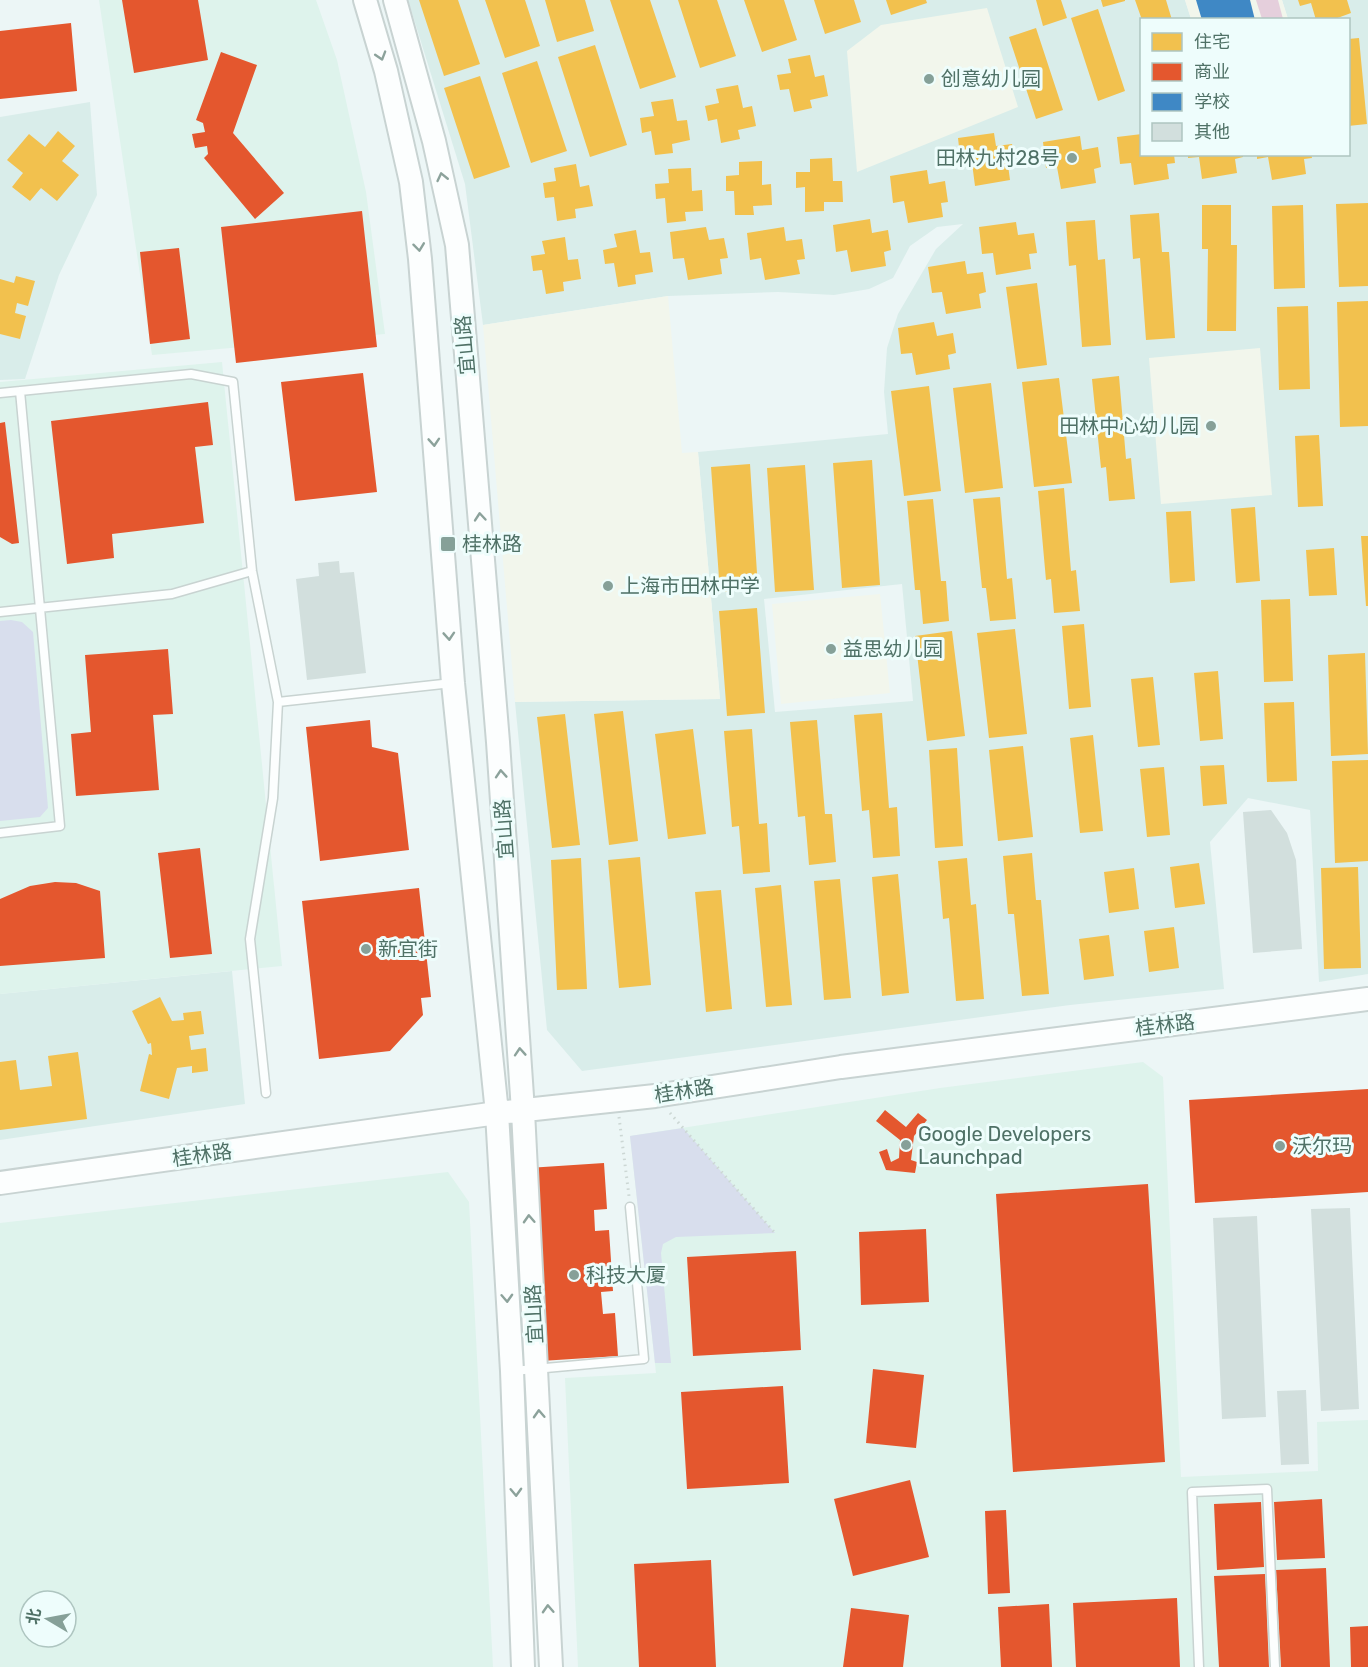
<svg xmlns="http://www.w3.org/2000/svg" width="1368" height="1667" viewBox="0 0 1368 1667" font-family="Rubik,'Noto Sans SC',sans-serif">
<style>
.residential{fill:#d9edea;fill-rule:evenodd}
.commercial{fill:#def3ec;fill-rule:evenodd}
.education{fill:#f2f6ec}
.green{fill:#d8deed}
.water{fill:#e5cfdc}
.homes{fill:#f2c14e}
.shops{fill:#e4572e}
.schools{fill:#3f88c5}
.building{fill:#d2dfdd}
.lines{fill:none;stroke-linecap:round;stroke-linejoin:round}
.lane-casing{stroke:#c8d3d1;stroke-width:11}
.secondary-casing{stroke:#c8d3d2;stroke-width:26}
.path{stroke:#ccd7d4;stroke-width:3;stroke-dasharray:1.5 4.5;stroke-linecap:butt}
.lane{stroke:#fcfefe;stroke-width:8}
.secondary{stroke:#fcfefe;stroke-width:22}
.oneway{stroke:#8ca29b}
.poi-dot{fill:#86a098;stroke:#eefdfc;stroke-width:2}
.labels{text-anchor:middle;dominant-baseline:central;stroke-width:6;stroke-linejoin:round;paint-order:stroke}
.poi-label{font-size:20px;fill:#4f7166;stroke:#eefdfc;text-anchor:start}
.street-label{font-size:20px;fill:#4f7166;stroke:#eefdfc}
</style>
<rect width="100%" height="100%" fill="#ecf6f6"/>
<!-- residential -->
<path class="residential" d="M408 0H1185L1191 19 1142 20V154H1348V20L1288 19 1282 0H1368V974L1319 982 1310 810 1248 798 1210 842 1224 989 1070 1005 582 1071 547 1030 515 702 720 699 698 452 888 434 884 392 887 348 898 314 936 249 963 224 937 227 910 246 893 278 869 289 834 295 778 292 668 296 483 325 465 184ZM902 584 913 701 775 712 764 599Z
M90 102 97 195 59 275 25 379 0 380V117Z
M232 971 245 1104 0 1140V994Z"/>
<!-- commercial -->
<path class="commercial" d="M99 0H316L337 60 366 192 385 334 152 355Z
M222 362 282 966 0 994V382Z
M1143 1062 1163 1077 1181 1477 1318 1471 1317 1422 1368 1420V1667H578L565 1378 656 1373 630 1136 940 1088Z
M448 1172 469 1202 493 1667H0V1223ZM30 1601H66V1637H30Z"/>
<!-- education -->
<path class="education" d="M1185 0H1282L1288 19H1191Z
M987 8 1018 107 857 172 847 51 881 25Z
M668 296 682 453 698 452 720 699 515 702 483 325Z
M1260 348 1272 495 1161 504 1149 358Z
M880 594 890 693 781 704 772 604Z"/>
<!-- green -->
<path class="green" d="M11 620 22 622 33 632 48 808 40 817 0 821V621Z
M683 1128 775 1233 676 1237 663 1244 661 1253 671 1363H655L630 1136Z"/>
<!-- water -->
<path class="water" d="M1256 0H1278L1283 19H1262Z"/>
<!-- homes -->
<path class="homes" d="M419 0H458L480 64 444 76Z
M485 0H525L540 46 505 58Z
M545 0H585L594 31 557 42Z
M610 0H650L676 77 640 89Z
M678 0H717L736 56 700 68Z
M744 0H784L797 40 762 52Z
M814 0H854L861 22 825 34Z
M886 0H926L927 3 891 15Z
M1036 0H1061L1067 18 1043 26Z
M1101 0H1125V1L1103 7Z
M1135 0H1166L1172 20H1142Z
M1298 0H1347L1351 13 1332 20H1316L1311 3 1300 6Z
M1098 9 1125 91 1098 101 1071 18Z
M1036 28 1063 110 1036 119 1009 37Z
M1359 38 1367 124 1348 126V39Z
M595 45 627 145 590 157 558 57Z
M810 55 815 77 824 75 828 96 810 100 812 108 794 112 789 89 780 90 777 75 791 73 788 59Z
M537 61 567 151 531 163 502 73Z
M480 76 510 167 474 179 444 88Z
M738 85 743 108 752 106 756 126 738 130 740 139 721 143 717 119 708 121 705 106 719 103 716 89Z
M673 99 677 121 687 120 690 140 672 144 673 153 655 155 651 131 642 133 640 118 654 116 651 102Z
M58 131 75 146 62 161 79 175 57 201 41 188 30 201 12 187 23 173 7 160 29 134 45 147Z
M994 133 996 146 1012 144 1016 164 1008 165 1010 180 975 186 972 163 961 165 958 138Z
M1142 134V154H1174L1175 163 1167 164 1169 179 1134 185 1131 163 1120 164 1117 137Z
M1080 136 1082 150 1098 147 1101 167 1094 169 1096 183 1061 189 1057 167 1046 168 1043 142Z
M1188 154H1243V157L1235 159 1237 173 1202 179 1199 157 1188 158Z
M1257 154H1311L1312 158 1304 159 1306 174 1272 180 1268 157 1257 159Z
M832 158 833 181H842L843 202H824V211L805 212V187L796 188V172H810V159Z
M762 161V185L771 184 772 205 753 206 754 215H735L734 191H726V176L739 175V162Z
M576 164 580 187 589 185 593 206 575 209 576 218 557 221 554 197 545 198 543 183 556 181 554 168Z
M691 168 692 191 702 190 703 211 685 212 686 221 667 223 665 198 656 199 655 184 669 183 668 169Z
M927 170 929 184 945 181 948 202 941 203 943 217 908 223 904 201 893 203 890 176Z
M1368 203V286L1339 287 1336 204Z
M1202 205H1231V245H1237L1236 331H1207L1208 249H1202Z
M1303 205 1305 288 1274 289 1272 206Z
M1159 213 1162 252H1169L1175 338 1146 340 1140 258 1133 259 1130 215Z
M870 219 872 233 888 230 891 250 884 252 886 266 851 272 847 250 836 252 833 225Z
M1095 220 1098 260 1105 259 1111 345 1082 347 1076 265 1069 266 1066 222Z
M1016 222 1018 235 1034 233 1037 253 1029 254 1031 269 996 275 993 253 982 254 979 227Z
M706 227 709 240 724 238 728 258 720 259 722 274 688 280 684 258 673 259 670 232Z
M784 227 786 241 802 239 805 259 797 260 800 274 765 280 761 258 750 260 747 233Z
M636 230 640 253 650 252 653 272 635 275 636 284 618 287 614 263 605 264 603 250 617 247 614 234Z
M565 237 568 260 578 259 581 279 563 282 564 291 546 294 542 270 533 271 531 256 545 254 542 241Z
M965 261 967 274 983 272 986 292 979 294 981 308 946 314 942 292 932 293 928 267Z
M16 276 35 281 28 306 17 303 15 313 26 316 20 339 0 334V279L14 283Z
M1037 283 1047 365 1017 369 1006 287Z
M1368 301V426L1340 427 1337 302Z
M1308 306 1310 389 1279 390 1277 307Z
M934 322 937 336 953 333 956 353 948 355 950 369 916 375 912 353 901 354 898 328Z
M1119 376 1126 459 1131 458 1135 499 1109 501 1106 467 1101 468 1092 379Z
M1059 378 1072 483 1034 487 1022 382Z
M991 383 1003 488 965 493 953 388Z
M929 386 941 491 904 496 891 391Z
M1319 435 1323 506 1298 507 1295 436Z
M872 460 880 585 842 588 833 463Z
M750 464 758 589 720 592 711 467Z
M805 465 814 590 775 592 767 468Z
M1064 488 1071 571 1076 570 1080 611 1054 613 1051 579 1046 580 1038 491Z
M1000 497 1007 579 1012 578 1016 619 990 621 986 588H982L973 499Z
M933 499 941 581H946L949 621 923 624 920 590H915L907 501Z
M1255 507 1260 581 1236 583 1231 509Z
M1191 511 1195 581 1170 583 1166 512Z
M1361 536H1368V606H1366Z
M1334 548 1337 595 1309 596 1306 550Z
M1290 599 1293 681 1264 682 1261 600Z
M757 608 765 713 727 716 719 611Z
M1084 624 1091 707 1069 709 1062 626Z
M1015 629 1027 734 989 738 977 633Z
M952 631 965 736 927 741 915 636Z
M1365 653 1368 754 1331 756 1328 655Z
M1218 671 1223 739 1200 741 1194 673Z
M1153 677 1160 745 1138 747 1131 679Z
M1294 702 1297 781 1267 782 1264 703Z
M623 711 638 841 609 845 594 714Z
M882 713 889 808 897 807 900 856 873 858 869 810 862 811 854 715Z
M565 714 580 845 552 848 537 717Z
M817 720 825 814H832L836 862 809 865 805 816 798 817 790 722Z
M693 729 706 834 668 839 655 734Z
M752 729 759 824 767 823 770 872 743 874 739 826 732 827 724 731Z
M1093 735 1103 831 1080 833 1070 738Z
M1023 746 1033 837 998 841 989 750Z
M957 748 963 846 935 848 929 750Z
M1368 760V861L1335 863 1332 761Z
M1224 765 1227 804 1203 806 1200 766Z
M1164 767 1170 835 1147 837 1140 769Z
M1032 853 1036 900H1041L1049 994 1022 996 1014 914H1008L1003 856Z
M640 857 651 985 619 988 608 860Z
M581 858 587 989 557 990 551 860Z
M967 858 971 905 976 904 984 999 956 1001 949 918 943 919 938 861Z
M1199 863 1205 904 1175 908 1170 867Z
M1358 867 1361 968 1324 969 1321 868Z
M1134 868 1139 909 1109 913 1104 872Z
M898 874 909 993 882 996 872 877Z
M840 879 851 998 824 1000 814 881Z
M781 885 792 1005 766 1007 755 888Z
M721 890 732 1009 706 1012 695 892Z
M1174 927 1179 968 1149 972 1144 931Z
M1109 935 1114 976 1084 980 1079 939Z
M160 997 172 1021 184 1020 183 1013 201 1011 204 1034 189 1036 191 1050 206 1048 208 1071 192 1073V1066L177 1068 169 1099 140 1091 149 1054 152 1055 151 1043 148 1044 132 1011Z
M78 1052 87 1119 0 1130V1062L16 1060 20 1090 52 1086 48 1056Z"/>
<!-- shops -->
<path class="shops" d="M122 0H198L208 60 134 73Z
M71 23 77 91 0 99V31Z
M221 52 257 65 233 133 284 193 255 219 204 158 208 154 207 146 195 148 192 134 205 132 203 123 196 120Z
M362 211 377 347 236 363 221 227Z
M179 248 190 339 150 344 140 252Z
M363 373 377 492 295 501 281 382Z
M208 402 213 445 195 447 204 523 112 534 114 558 67 564 51 421Z
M5 422 19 543 12 544 0 537V423Z
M168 649 173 714 153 715 159 790 76 796 71 734 91 732 85 655Z
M370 720 372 747 398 753 409 850 320 861 306 727Z
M200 848 212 954 170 958 158 853Z
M55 882 76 883 100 891 105 958 0 966V899L30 886Z
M419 888 431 997 421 998 423 1015 390 1051 319 1059 302 901Z
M1368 1089V1192L1195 1203 1189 1100Z
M885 1110 906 1127 918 1113 927 1120 914 1136 911 1160 917 1162 915 1173 886 1170 879 1152 887 1149 891 1162 899 1158 900 1140 876 1121Z
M604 1163 607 1209 594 1210 595 1231 609 1230 613 1291 601 1292 603 1314 615 1313 618 1356 541 1361 528 1168Z
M1148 1184 1165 1462 1013 1472 996 1194Z
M926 1229 929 1302 861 1305 859 1232Z
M796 1251 801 1350 693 1356 687 1257Z
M873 1369 924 1375 916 1448 866 1443Z
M783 1386 789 1483 687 1489 681 1392Z
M910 1480 929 1557 853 1576 834 1499Z
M1322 1499 1325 1558 1277 1560 1274 1502Z
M1261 1502 1264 1567 1217 1570 1214 1504Z
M1006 1510 1010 1593 988 1594 985 1511Z
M711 1560 716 1667H639L634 1564Z
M1326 1568 1330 1667H1281L1276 1570Z
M1265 1574 1269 1667H1219L1214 1576Z
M1177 1598 1180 1667H1076L1073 1603Z
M1049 1604 1052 1667H1001L998 1607Z
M851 1608 909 1615 903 1667H843Z
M1368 1626V1667H1351L1350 1627Z"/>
<!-- schools -->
<path class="schools" d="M1196 0H1250L1255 20H1202Z"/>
<!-- building -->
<path class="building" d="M339 561 340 573 354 572 366 673 307 680 296 579 319 576 318 563Z
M1271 810 1287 833 1296 860 1302 949 1253 953 1243 812Z
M1350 1208 1359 1409 1321 1411 1311 1209Z
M1257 1216 1266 1417 1222 1419 1213 1218Z
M1306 1390 1309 1464 1281 1465 1277 1391Z"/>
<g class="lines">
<!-- lane casing -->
<g class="lane-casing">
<path id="lane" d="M0 393 191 374 233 382 252 571 278 702 273 798 250 939 266 1093
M0 612 172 594 252 571
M278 702 452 683
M0 833 60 826 20 391
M513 1371 644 1359 630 1207
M1199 1667 1192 1492 1267 1489 1275 1667"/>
</g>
<!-- secondary casing -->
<g class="secondary-casing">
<path id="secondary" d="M365 0 386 71 411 182 420 259 453 683 497 1113 512 1371 523 1667
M395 0 434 141 457 245 498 742 523 1111 551 1667
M0 1183 497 1113 655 1096 841 1067 1368 999"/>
</g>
<!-- path -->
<path class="path" d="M670 1113 775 1233
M619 1117 629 1196"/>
<!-- lane -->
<use href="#lane" class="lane"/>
<!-- secondary -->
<use href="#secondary" class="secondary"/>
</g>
<!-- one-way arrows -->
<defs><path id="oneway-chevron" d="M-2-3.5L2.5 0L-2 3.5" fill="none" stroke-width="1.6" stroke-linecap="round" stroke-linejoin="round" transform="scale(1.5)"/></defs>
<g class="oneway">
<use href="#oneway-chevron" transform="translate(381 56) rotate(73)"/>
<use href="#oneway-chevron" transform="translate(442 177) rotate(-103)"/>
<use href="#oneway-chevron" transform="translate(419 247) rotate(83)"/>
<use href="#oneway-chevron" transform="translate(434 442) rotate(86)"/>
<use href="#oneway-chevron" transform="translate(480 517) rotate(-95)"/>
<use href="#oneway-chevron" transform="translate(449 636) rotate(86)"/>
<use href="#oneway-chevron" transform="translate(501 774) rotate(-94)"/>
<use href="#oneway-chevron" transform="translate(520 1052) rotate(-94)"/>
<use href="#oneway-chevron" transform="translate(529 1219) rotate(-93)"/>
<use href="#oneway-chevron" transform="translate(507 1298) rotate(87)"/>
<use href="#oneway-chevron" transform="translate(539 1414) rotate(-93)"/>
<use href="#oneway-chevron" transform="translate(516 1492) rotate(88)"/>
<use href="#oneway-chevron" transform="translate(548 1609) rotate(-93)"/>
</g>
<!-- markers -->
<g class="poi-dot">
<circle cx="929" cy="79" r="6"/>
<circle cx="1072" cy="158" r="6"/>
<circle cx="1211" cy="426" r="6"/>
<rect x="440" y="536" width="16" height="16" rx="3"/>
<circle cx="608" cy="586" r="6"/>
<circle cx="831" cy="649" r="6"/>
<circle cx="366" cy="949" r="6"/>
<circle cx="906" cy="1145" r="6"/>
<circle cx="1280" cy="1146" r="6"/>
<circle cx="574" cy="1275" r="6"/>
</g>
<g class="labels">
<!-- poi labels -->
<g class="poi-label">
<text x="941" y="79">创意幼儿园</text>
<text x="1060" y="158" text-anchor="end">田林九村28号</text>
<text x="1199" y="426" text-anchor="end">田林中心幼儿园</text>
<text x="462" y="544">桂林路</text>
<text x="620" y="586">上海市田林中学</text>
<text x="843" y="649">益思幼儿园</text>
<text x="378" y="949">新宜街</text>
<text x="918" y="1134">Google Developers<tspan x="918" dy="23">Launchpad</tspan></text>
<text x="1292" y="1146">沃尔玛</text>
<text x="586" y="1275">科技大厦</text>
</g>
<!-- street labels -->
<g class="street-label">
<text transform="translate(465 345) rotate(-95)">宜山路</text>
<text transform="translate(504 829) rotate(-94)">宜山路</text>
<text transform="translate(1165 1025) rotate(-7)">桂林路</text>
<text transform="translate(684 1091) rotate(-9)">桂林路</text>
<text transform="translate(202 1155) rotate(-8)">桂林路</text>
<text transform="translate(534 1314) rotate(-93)">宜山路</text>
</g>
</g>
<!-- legend -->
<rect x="1140" y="18" width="210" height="138" fill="#eefdfc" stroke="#aec5c0" stroke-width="1.5"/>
<rect x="1152" y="33" width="30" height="18" fill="#f2c14e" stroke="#aec5c0" stroke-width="1.5"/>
<text x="1194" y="48" font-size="18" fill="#4f7166">住宅</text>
<rect x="1152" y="63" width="30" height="18" fill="#e4572e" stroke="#aec5c0" stroke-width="1.5"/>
<text x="1194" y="78" font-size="18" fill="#4f7166">商业</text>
<rect x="1152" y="93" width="30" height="18" fill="#3f88c5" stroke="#aec5c0" stroke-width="1.5"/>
<text x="1194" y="108" font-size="18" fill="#4f7166">学校</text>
<rect x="1152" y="123" width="30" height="18" fill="#d2dfdd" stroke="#aec5c0" stroke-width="1.5"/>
<text x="1194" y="138" font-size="18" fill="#4f7166">其他</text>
<!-- north arrow -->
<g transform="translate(48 1619) rotate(280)"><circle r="28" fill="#eefdfc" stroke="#aec5c0" stroke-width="1.5"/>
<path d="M0-4.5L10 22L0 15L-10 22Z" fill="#86a098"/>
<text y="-9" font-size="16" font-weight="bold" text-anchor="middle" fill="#4f7166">北</text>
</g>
</svg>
